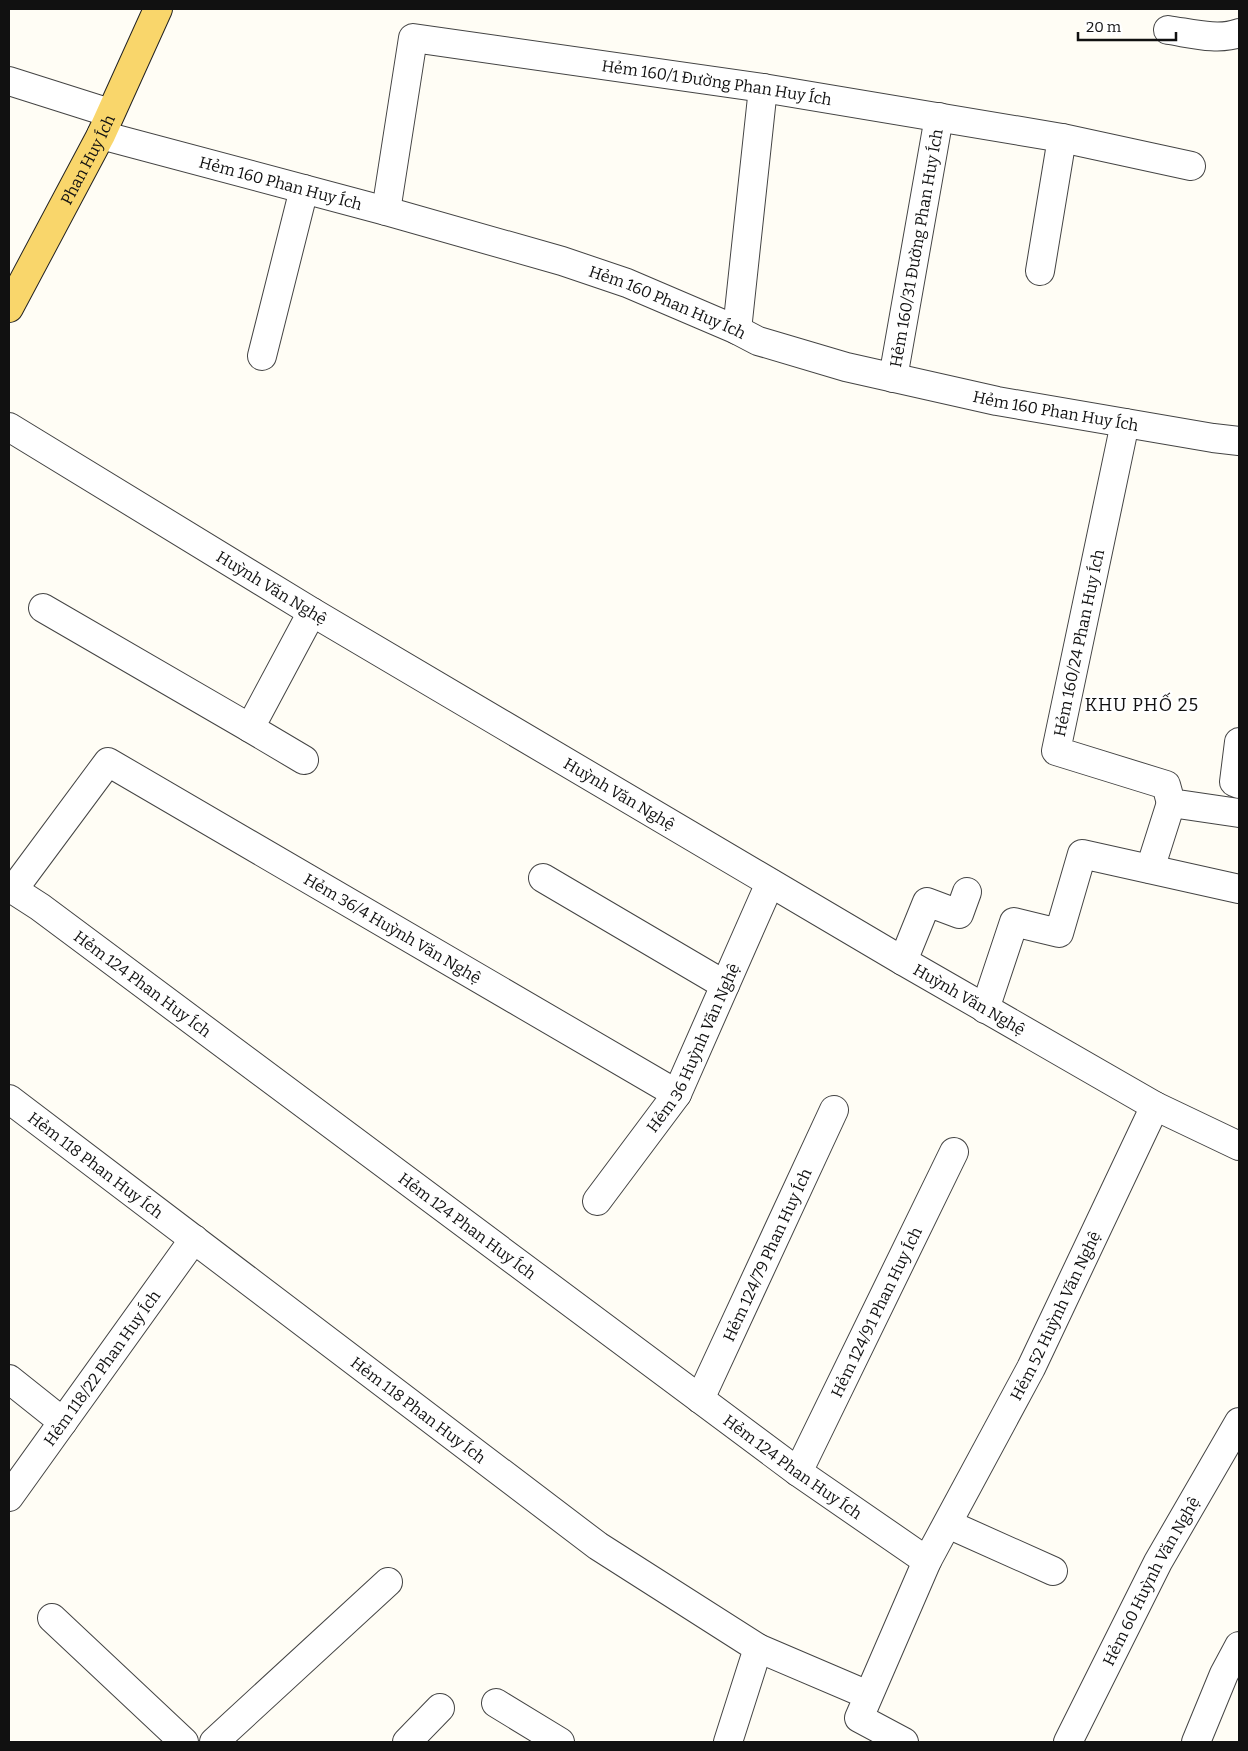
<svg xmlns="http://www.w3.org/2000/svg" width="1248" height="1751" viewBox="0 0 1248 1751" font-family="Bitter,serif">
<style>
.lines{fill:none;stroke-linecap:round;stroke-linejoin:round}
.minor-casing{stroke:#444;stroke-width:30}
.major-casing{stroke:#222;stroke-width:30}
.minor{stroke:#fff;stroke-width:28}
.major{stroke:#f9d66b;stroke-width:28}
.labels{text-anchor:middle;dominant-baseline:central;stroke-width:5;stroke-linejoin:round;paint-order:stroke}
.street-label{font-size:16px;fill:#111;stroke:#fff}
.neighbourhood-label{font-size:18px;letter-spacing:1px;fill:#111;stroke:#fff}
</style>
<rect width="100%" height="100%" fill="#fffdf5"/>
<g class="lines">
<!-- minor casing -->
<g class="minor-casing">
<g id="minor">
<path d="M1168 30C1190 33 1218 41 1239 33"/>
<path d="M9 81 110 113"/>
<path id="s1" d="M101 135 386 211 562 261 627 283 737 330 758 341 846 367 997 401 1213 438 1239 441"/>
<path id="s2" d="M386 211 413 38 763 88 1062 138 1191 166"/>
<path d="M1040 271 1062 138"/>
<path d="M737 330 763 88"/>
<path d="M262 356 304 189"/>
<path id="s3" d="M893 378 939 117"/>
<path d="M1125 423 1056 751 1166 785 1171 803 1239 813"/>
<path id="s4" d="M9 427 312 612 903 961 1155 1106 1239 1146"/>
<path d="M43 608 250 728"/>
<path d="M1239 742 1234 782 1239 784"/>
<path d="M304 760 250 728 312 612"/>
<path d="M1150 869 1171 803"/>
<path d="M543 878 725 985"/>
<path id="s5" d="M9 887 40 907 798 1472 927 1561"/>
<path id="s6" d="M13 890 108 762 677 1094"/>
<path d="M903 961 927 902 959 914 967 892"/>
<path d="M985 1009 1014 922 1059 933 1082 854 1239 889"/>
<path id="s7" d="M9 1099 598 1546 758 1648 728 1742"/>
<path id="s8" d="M597 1201 677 1094 770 883"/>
<path d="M9 1379 63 1422"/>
<path id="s9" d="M700 1399 834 1110"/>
<path id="s10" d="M798 1472 954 1152"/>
<path id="s11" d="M9 1497 194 1239"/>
<path d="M948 1524 1053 1571"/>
<path d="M52 1618 184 1742"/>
<path d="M758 1648 868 1695"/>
<path d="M496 1703 560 1742"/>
<path d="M214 1742 388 1582"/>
<path d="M407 1742 440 1708"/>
<path id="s12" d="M904 1742 859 1718 927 1561 1031 1368 1155 1106"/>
<path id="s13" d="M1068 1742 1158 1562 1239 1422"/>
<path d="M1196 1742 1224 1674 1239 1646"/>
</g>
</g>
<!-- major casing -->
<g class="major-casing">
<g id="major">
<path id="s14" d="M9 308 101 135 158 9"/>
</g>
</g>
<!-- minor -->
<use href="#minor" class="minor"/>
<!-- major -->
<use href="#major" class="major"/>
</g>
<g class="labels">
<!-- street labels -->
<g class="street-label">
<text stroke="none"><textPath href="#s2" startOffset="482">Hẻm 160/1 Đường Phan Huy Ích</textPath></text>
<text stroke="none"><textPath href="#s14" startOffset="168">Phan Huy Ích</textPath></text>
<text stroke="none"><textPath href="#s1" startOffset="186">Hẻm 160 Phan Huy Ích</textPath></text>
<text stroke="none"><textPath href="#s3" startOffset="132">Hẻm 160/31 Đường Phan Huy Ích</textPath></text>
<text stroke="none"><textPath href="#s1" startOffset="591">Hẻm 160 Phan Huy Ích</textPath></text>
<text stroke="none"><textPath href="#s1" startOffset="996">Hẻm 160 Phan Huy Ích</textPath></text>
<text stroke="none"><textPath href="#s4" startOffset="308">Huỳnh Văn Nghệ</textPath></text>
<text transform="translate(1079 643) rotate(-78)">Hẻm 160/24 Phan Huy Ích</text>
<text stroke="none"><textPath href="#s4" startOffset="712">Huỳnh Văn Nghệ</textPath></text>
<text stroke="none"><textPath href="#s6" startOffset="489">Hẻm 36/4 Huỳnh Văn Nghệ</textPath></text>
<text stroke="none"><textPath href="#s5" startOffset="165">Hẻm 124 Phan Huy Ích</textPath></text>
<text stroke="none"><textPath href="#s4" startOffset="1118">Huỳnh Văn Nghệ</textPath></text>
<text stroke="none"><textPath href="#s8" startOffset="182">Hẻm 36 Huỳnh Văn Nghệ</textPath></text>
<text stroke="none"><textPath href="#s7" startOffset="109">Hẻm 118 Phan Huy Ích</textPath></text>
<text stroke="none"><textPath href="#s5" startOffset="570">Hẻm 124 Phan Huy Ích</textPath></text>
<text stroke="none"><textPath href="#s9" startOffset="159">Hẻm 124/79 Phan Huy Ích</textPath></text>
<text stroke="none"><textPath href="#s10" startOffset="178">Hẻm 124/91 Phan Huy Ích</textPath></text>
<text stroke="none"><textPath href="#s12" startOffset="499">Hẻm 52 Huỳnh Văn Nghệ</textPath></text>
<text stroke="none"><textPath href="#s11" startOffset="159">Hẻm 118/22 Phan Huy Ích</textPath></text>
<text stroke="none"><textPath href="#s7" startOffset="514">Hẻm 118 Phan Huy Ích</textPath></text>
<text stroke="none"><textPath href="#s5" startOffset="975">Hẻm 124 Phan Huy Ích</textPath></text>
<text stroke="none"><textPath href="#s13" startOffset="181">Hẻm 60 Huỳnh Văn Nghệ</textPath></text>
</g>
<!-- neighbourhood labels -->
<g class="neighbourhood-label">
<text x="1142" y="705">KHU PHỐ 25</text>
</g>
</g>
<!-- border -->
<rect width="1248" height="1751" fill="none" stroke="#111111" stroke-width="20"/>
<!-- scale -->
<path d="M1078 32v8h98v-8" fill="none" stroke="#111111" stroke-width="2.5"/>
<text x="1086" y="32" font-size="15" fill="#111111" stroke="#ffffff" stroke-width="4" paint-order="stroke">20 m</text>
</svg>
